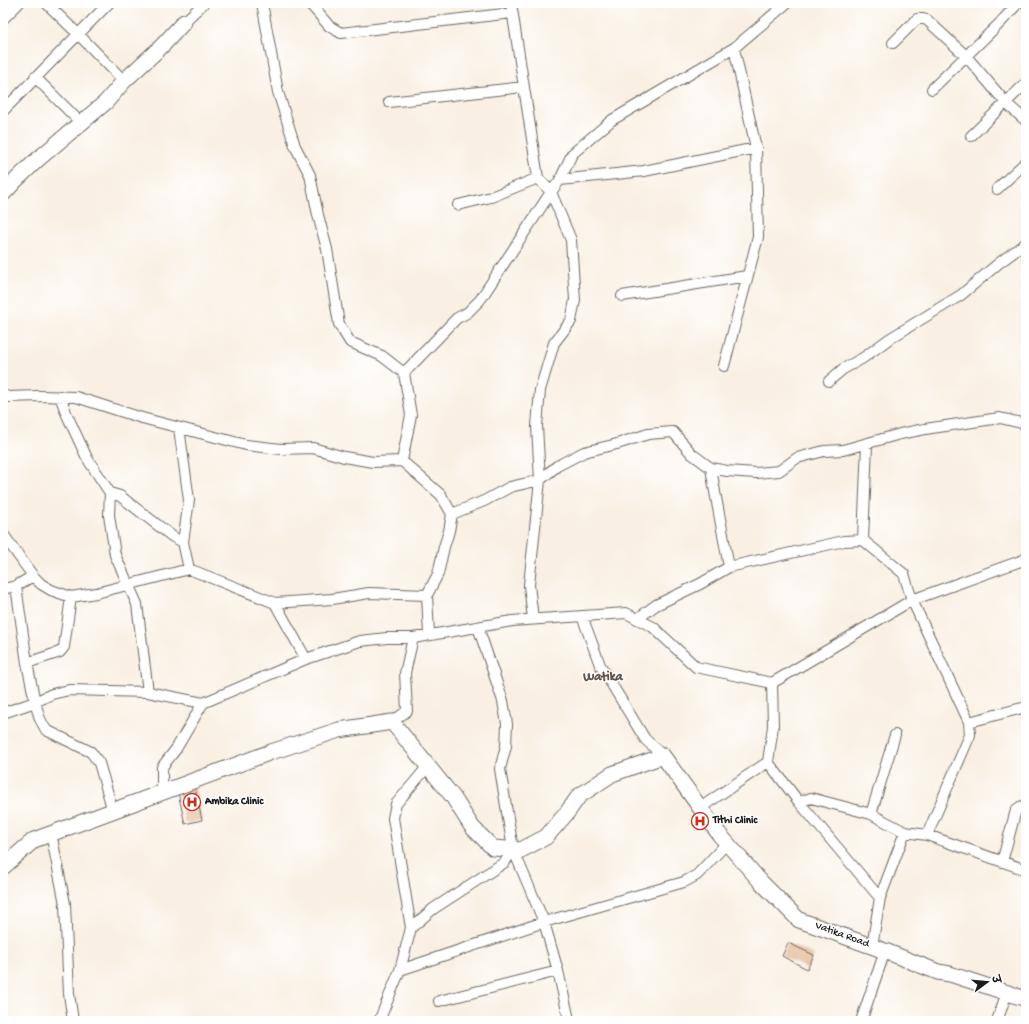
<svg xmlns="http://www.w3.org/2000/svg" width="1029" height="1024" viewBox="0 0 1029 1024" font-family="'Gochi Hand','Playpen Sans Deva',sans-serif">
<style>
.building{fill:#e3bb98}
.lines{fill:none;stroke-linecap:round;stroke-linejoin:round}
.street-casing{stroke:#696662;stroke-width:12}
.secondary-casing{stroke:#696662;stroke-width:17}
.street{stroke:#fff;stroke-width:10}
.secondary{stroke:#fff;stroke-width:15}
.labels{text-anchor:middle;dominant-baseline:central;stroke-width:3;stroke-linejoin:round;paint-order:stroke}
.poi-label{font-size:11px;font-weight:bold;fill:#1c1c1c;stroke:#fff;text-anchor:start}
.street-label{font-size:11px;fill:#1c1c1c;stroke:#fff}
.quarter-label{font-size:13px;font-weight:bold;fill:#625447;stroke:#fff}
</style>
<rect width="100%" height="100%" fill="#fff"/>
<filter id="ink" filterUnits="userSpaceOnUse"><feTurbulence type="fractalNoise" baseFrequency=".025" numOctaves="2"/><feDisplacementMap in="SourceGraphic" scale="8" xChannelSelector="R" yChannelSelector="G"/><feConvolveMatrix kernelMatrix="1 2 1 2 8 2 1 2 1" color-interpolation-filters="sRGB"/></filter>
<filter id="wash" filterUnits="userSpaceOnUse"><feTurbulence type="fractalNoise" baseFrequency=".012" numOctaves="4" result="noise"/><feDisplacementMap in="SourceGraphic" scale="16" xChannelSelector="R" yChannelSelector="G"/><feGaussianBlur stdDeviation="0.9" result="paint"/><feColorMatrix in="noise" values="0 0 0 0 0 0 0 0 0 0 0 0 0 0 0 0 0 1.4 0 .05"/><feComposite in="paint" operator="in"/></filter>
<g filter="url(#wash)">
<rect width="100%" height="100%" fill="#f9f0e3"/>
<g id="blocks">
<!-- building -->
<path class="building" d="M194 784 202 820 185 824 177 788Z
M788 943 814 955 807 969 782 956Z"/>
</g>
</g>
<g filter="url(#ink)">
<use href="#blocks" fill-opacity="0" stroke="#696662" stroke-width="1"/>
<g class="lines">
<!-- street casing -->
<g class="street-casing">
<path id="street" d="M46 3 78 34 124 81
M262 3 278 92 295 146 310 175 318 215 327 249 339 324 350 342 382 356 404 373 411 415 402 461
M305 3 312 6 329 26 341 33 512 13
M511 3 538 178 551 192 571 240 575 300 571 321 554 343 540 390 537 426 540 480 529 585 533 619
M3 19 19 3
M184 22 204 3
M893 43 917 19H923L927 20 966 56 1006 103 1026 121
M35 77 81 123
M932 89 1001 22 1018 3
M389 102 524 87
M3 111 109 3
M971 136 1026 83
M560 180 644 171 756 148
M997 189 1026 162
M458 205 491 197 538 178
M622 296 747 276
M724 366 758 237 756 148 734 48
M404 373 457 318 467 313 480 300 551 192 560 180 572 154 612 120 734 48 787 3
M829 381 843 369 863 358 889 339 961 295 999 263 1026 243
M3 395 8 397 39 396 76 397 142 418 246 445 281 449 313 448 344 457 373 462 402 461 441 495 452 514 449 531 444 547 438 574 427 595 429 635
M60 396 67 415 87 458 110 493 120 496 173 537 183 542
M179 428 189 500 183 542 189 569 275 603 332 599 369 593 427 595
M711 468 715 492 729 567
M110 493 109 515 115 555 137 604 148 692
M452 514 484 501 510 487 540 480 557 466 584 452 617 444 648 434 673 432 692 454 711 468 727 471 756 473 779 471 797 458 824 451 843 450 900 434 925 429 1000 418 1026 424
M3 534 33 576 41 584 51 590 71 597 96 593 189 569
M863 540 867 444
M16 586 27 663 35 702 40 719 46 730 91 752 99 763 113 811
M3 589 16 586 33 576
M275 603 306 659
M582 616 600 665 645 739 663 756
M637 619 656 605 700 584 729 567 844 541 863 540 904 574 912 600 969 722 970 735 927 835
M478 627 503 701 507 724 506 746 500 769 513 849 544 922 558 971 568 1015 567 1021
M27 663 60 652 64 647 71 597
M3 713 35 702 52 694 69 690 148 692 203 703 306 659 360 641 387 638H413
M392 722 407 711 405 673 413 638 512 621 626 613 653 627 696 667 772 683
M969 722 1026 707
M768 762 799 802 880 898
M162 792V767L176 749 203 703
M799 802 811 798 871 814 905 832 927 835 1026 870
M700 808 768 762 773 726 772 683 912 600 1026 559
M871 814 895 735
M51 833 65 904 69 994 73 1021
M1002 862 1016 810 1020 807 1026 805
M411 928 393 818 396 804 428 766
M872 946 880 898 905 832
M400 970 544 922 684 882 697 875 727 843
M439 1001 558 971
M379 1021 400 970 411 928 433 909 505 862 513 849
M861 1021 885 951
M997 1021 1004 1001"/>
</g>
<!-- secondary casing -->
<g class="secondary-casing">
<path id="secondary" d="M3 194 17 179 37 160 106 102 124 81 163 45 184 22
M3 867 34 840 271 752 339 730 392 722 453 797 472 827 493 848 521 850 546 837 566 814 579 796 612 774 663 756 719 834 761 882 799 920 885 951 938 972 950 974 1026 999"/>
</g>
<!-- street -->
<use href="#street" class="street"/>
<!-- secondary -->
<use href="#secondary" class="secondary"/>
</g>
</g>
<!-- icons -->
<defs>
<g id="hospital-ring" transform="scale(0.9)"><circle r="9.5" fill="#fff" stroke="#c8321e" stroke-width="1.5"/><path d="M-5-5h3v3.5h4V-5h3V5h-3V1.5h-4V5h-3Z" fill="#c8321e"/></g>
</defs>
<g fill-rule="evenodd">
<use href="#hospital-ring" x="192" y="802"/>
<use href="#hospital-ring" x="700" y="821"/>
</g>
<g class="labels">
<!-- poi labels -->
<g class="poi-label">
<text x="205" y="802">Ambika Clinic</text>
<text x="713" y="821">Tithi Clinic</text>
</g>
<!-- street labels -->
<g class="street-label">
<text transform="translate(842 935) rotate(20)">Vatika Road</text>
</g>
<!-- quarter labels -->
<g class="quarter-label">
<text x="603" y="677">Watika</text>
</g>
</g>
<!-- margin -->
<rect width="1029" height="1024" fill="none" stroke="#fff" stroke-width="16"/>
<!-- north arrow -->
<g transform="translate(987 982) rotate(74)" stroke="#ffffff" stroke-width="3" paint-order="stroke">
<path d="M0-3L7 15L0 10L-7 15Z" fill="#1c1c1c"/>
<text y="-6" font-size="11" font-weight="bold" text-anchor="middle" fill="#1c1c1c">उ</text>
</g>
</svg>
